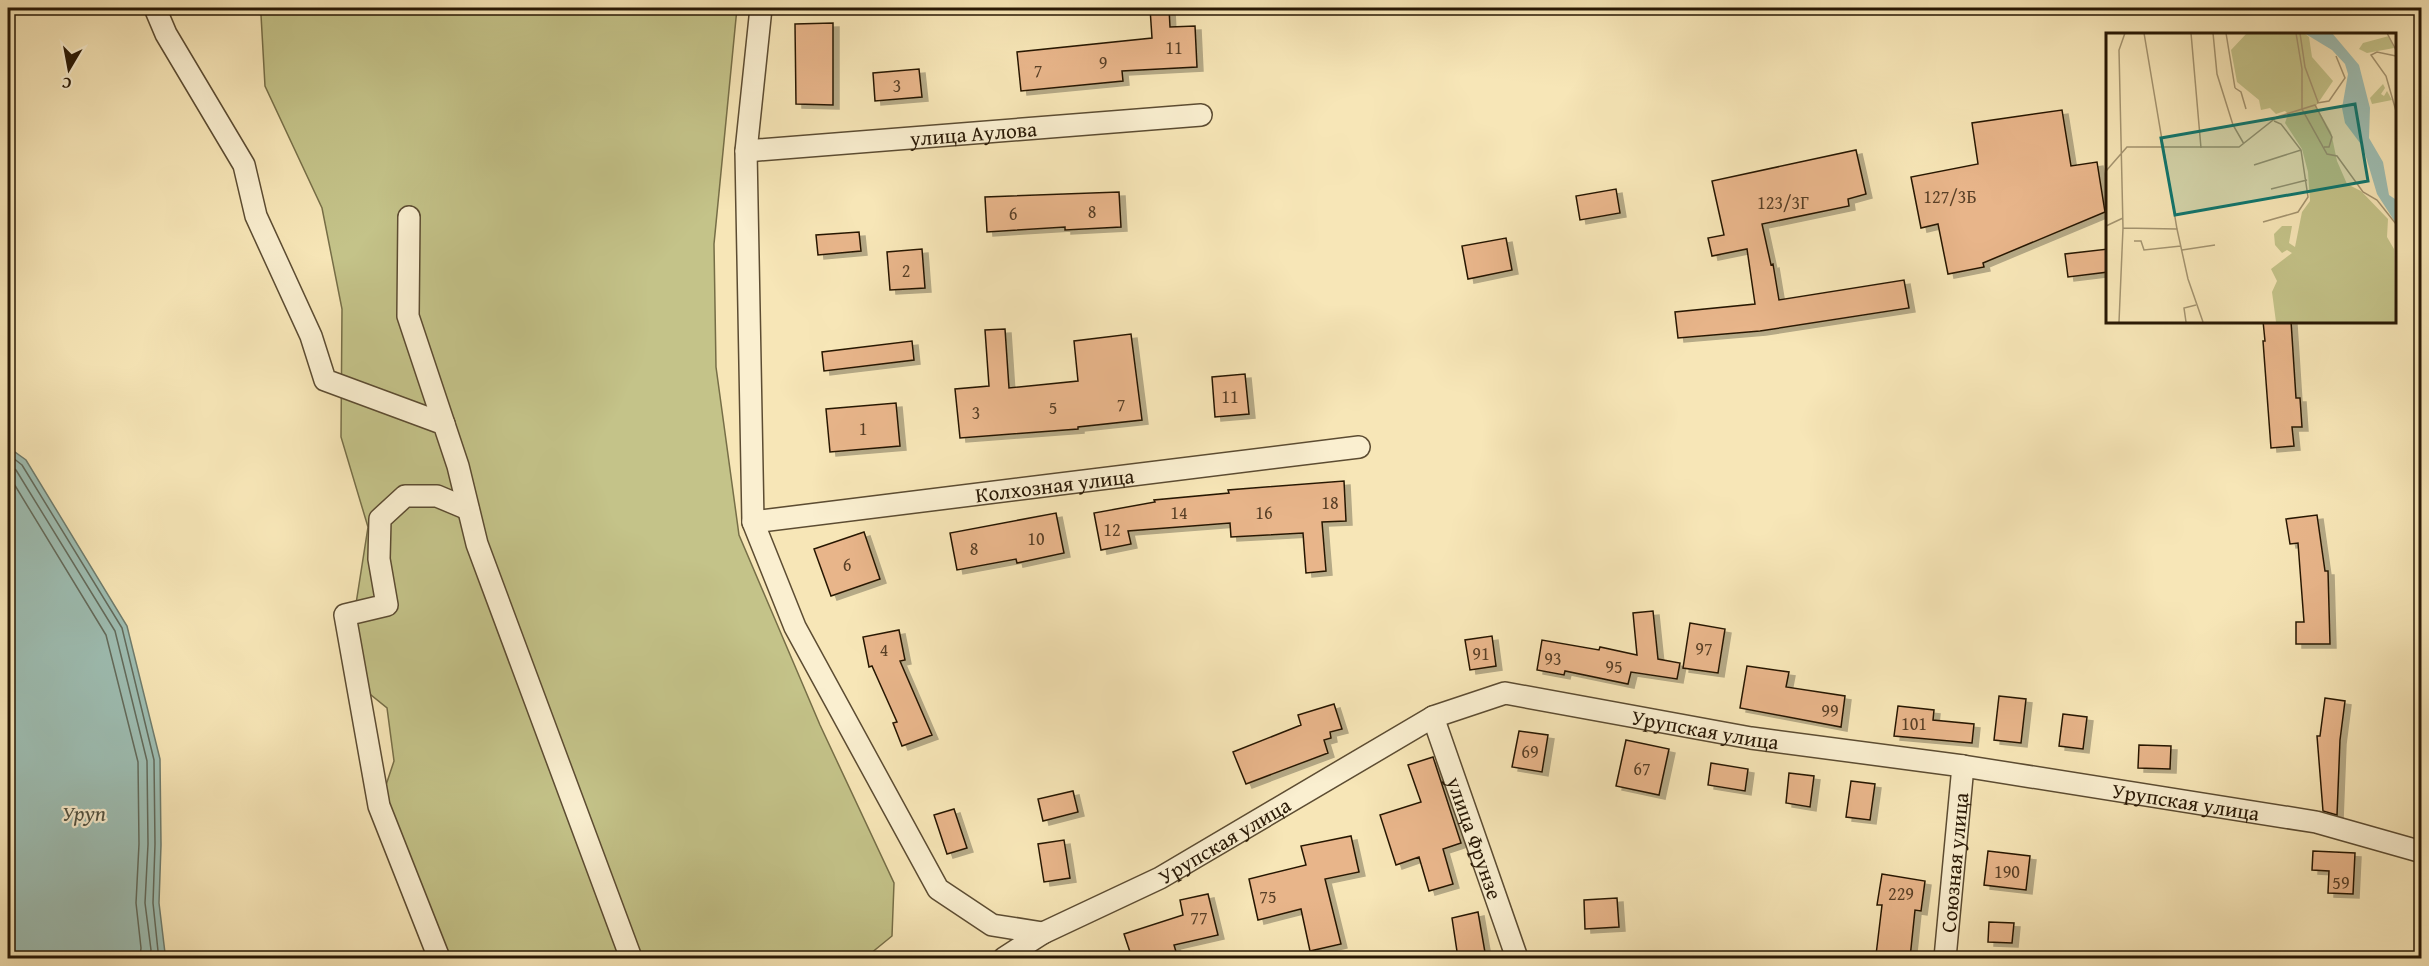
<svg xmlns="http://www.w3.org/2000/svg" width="2429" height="966" viewBox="0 0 2429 966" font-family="'Gentium Book Plus',serif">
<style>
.green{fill:#c4c389;stroke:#766e47;stroke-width:1.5}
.water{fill:#9ebeb3;stroke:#6f7c6d;stroke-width:1.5}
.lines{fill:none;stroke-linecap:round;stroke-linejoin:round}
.shore{stroke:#636b5c;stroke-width:1.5}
.building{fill:#e8b58a;stroke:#281805;stroke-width:1.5;filter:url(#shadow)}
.street-casing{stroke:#5c4c32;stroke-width:24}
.street{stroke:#faefd0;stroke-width:21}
.labels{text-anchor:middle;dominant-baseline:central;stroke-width:4.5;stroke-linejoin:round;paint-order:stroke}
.number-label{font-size:18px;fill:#583f26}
.street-label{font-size:21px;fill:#281805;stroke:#faefd0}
.water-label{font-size:22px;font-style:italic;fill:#515242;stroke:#faefd0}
.inset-road{fill:none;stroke:#a49470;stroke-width:1.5}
.view{fill:#0f766e;fill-opacity:0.15;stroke:#0f766e;stroke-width:3}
.inset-edge{fill:none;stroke:#281805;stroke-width:3}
</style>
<defs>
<filter id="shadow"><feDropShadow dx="6" dy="4" stdDeviation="0" flood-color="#0004"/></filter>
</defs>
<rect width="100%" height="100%" fill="#f7e6b7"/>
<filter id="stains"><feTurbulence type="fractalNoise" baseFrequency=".00333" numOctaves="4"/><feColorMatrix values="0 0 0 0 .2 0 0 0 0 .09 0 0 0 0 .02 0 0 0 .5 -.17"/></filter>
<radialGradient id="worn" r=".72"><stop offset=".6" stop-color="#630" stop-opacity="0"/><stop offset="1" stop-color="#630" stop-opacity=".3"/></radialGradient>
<!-- green -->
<path class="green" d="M250 8H737L714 244 716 367 739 535 820 725 894 883 892 936 865 958H450L379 806 394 761 387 708 345 674 368 527 341 437 342 309 322 208 265 86 261 15Z"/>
<!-- water -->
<path class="water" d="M8 447 26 460 127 626 160 759 161 845 159 903 165 953 162 958H8Z"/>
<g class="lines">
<!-- shore -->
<path class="shore" d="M8 454 22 465 122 628 154 760 155 844 153 903 158 951 157 958
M8 463 16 470 115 631 147 761 148 844 145 903 151 950 149 958
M8 474 106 635 138 762 139 844 136 903 141 948 140 958"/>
</g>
<!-- building -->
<path class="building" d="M1150 8H1169L1170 27 1195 26 1197 67 1122 71 1123 81 1021 91 1017 52 1152 38Z
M833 23V105L796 104 795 24Z
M919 69 922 97 875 101 873 73Z
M2062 110 2071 166 2097 162 2105 212 1983 263 1984 267 1948 274 1938 224 1921 228 1911 177 1978 164 1972 123Z
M1856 150 1866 194 1848 199 1849 206 1762 224 1771 265 1773 264 1779 300 1904 280 1909 308 1760 331 1678 338 1675 312 1755 304 1747 249 1712 256 1708 238 1724 235 1712 181Z
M1616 189 1620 213 1580 220 1576 196Z
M1119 192 1121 227 1065 230V227L987 232 985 197Z
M859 232 861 251 818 255 816 235Z
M1506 238 1512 270 1468 279 1462 246Z
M922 249 925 288 890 290 887 252Z
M2108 249V272L2068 277 2065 254Z
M2263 321H2291L2296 398H2300L2302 427H2292L2294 446 2271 448 2263 341H2265Z
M1005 329 1009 388 1078 381 1074 341 1131 334 1142 420 1078 427V429L960 438 955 389 989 386 985 330Z
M912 341 914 360 824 371 822 352Z
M1245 374 1249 414 1215 417 1212 377Z
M896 403 900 446 830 452 826 409Z
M1344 481 1346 521 1322 522 1326 571 1306 573 1303 533 1231 537 1230 523 1128 531 1131 544 1101 550 1094 513 1155 502 1154 500 1229 493 1228 490Z
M1056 513 1064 553 1017 563 1016 559 957 570 950 533Z
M2317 515 2325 571H2328L2330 644H2296V622H2304L2298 543 2290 544 2286 519Z
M864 532 880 579 831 596 814 549Z
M1653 611 1658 659 1680 663 1677 679 1631 672 1628 684 1565 671 1564 675 1537 670 1542 640 1599 650 1600 647 1637 655 1633 613Z
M1690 623 1725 629 1718 673 1683 668Z
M899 630 905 660 900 661 932 735 902 746 893 723 897 722 872 666 869 667 863 637Z
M1492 636 1496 666 1470 670 1465 640Z
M1747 666 1789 672 1786 687 1845 696 1841 727 1740 708Z
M1999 696 2026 699 2021 743 1994 740Z
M2325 698 2345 701 2340 740 2337 815 2323 811 2317 736H2320Z
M1334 704 1342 729 1330 732 1331 738 1324 740 1328 753 1246 784 1233 752 1301 725 1298 715Z
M1898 706 1934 710 1933 720 1974 724 1972 743 1894 736Z
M2063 714 2087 717 2083 749 2059 746Z
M1519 731 1548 735 1542 772 1512 767Z
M1626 740 1669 749 1659 795 1616 786Z
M2139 745 2171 746 2170 769 2138 768Z
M1433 757 1461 843 1443 849 1453 884 1429 891 1419 857 1396 865 1380 815 1421 802 1408 765Z
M1711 763 1748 769 1745 791 1708 785Z
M1789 773 1814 776 1810 807 1786 803Z
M1851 781 1875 784 1870 820 1846 817Z
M1073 791 1078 812 1043 821 1038 799Z
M954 809 967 848 947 854 934 815Z
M1351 836 1359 872 1325 879 1341 944 1310 951 1301 909 1258 920 1249 879 1306 865 1301 846Z
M1064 840 1070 878 1044 882 1038 844Z
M1988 851 2030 856 2026 890 1984 885Z
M2313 851 2355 853 2353 894 2328 893 2329 871 2312 870Z
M1882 874 1925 881 1921 911 1915 910 1910 958 1876 955 1882 905H1877Z
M1208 894 1218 935 1174 945 1177 955 1164 958H1132L1124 934 1183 915 1180 900Z
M1617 898 1619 927 1585 929 1584 900Z
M1478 912 1486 958H1458L1452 918Z
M1989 922 2014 923 2012 943 1988 942Z"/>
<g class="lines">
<!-- street casing -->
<g class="street-casing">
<g id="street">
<path d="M155 8 166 34 244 165 256 216 311 336 325 380 444 424 458 466 477 544 631 958"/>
<path d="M761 8 746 151 753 522 795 627 938 889 992 925 1043 933"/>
<path id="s1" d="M746 151 1201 115"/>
<path d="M409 217 408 316 444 424"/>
<path id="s2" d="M753 522 1359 447"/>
<path id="s3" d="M1433 717 1517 958"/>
<path d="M439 958 379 806 345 615 387 605 379 559 380 519 405 496H437L468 509"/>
<path id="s4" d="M1004 958 1043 933 1160 878 1433 717 1505 693 1751 738 1963 766 2316 822 2422 852"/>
<path id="s5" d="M1945 958 1963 766"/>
</g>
</g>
<!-- street -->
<use href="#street" class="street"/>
</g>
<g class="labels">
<!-- number labels -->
<g class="number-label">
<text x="1174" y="47">11</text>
<text x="1103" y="62">9</text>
<text x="1038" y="70">7</text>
<text x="897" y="85">3</text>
<text x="1950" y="196">127/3Б</text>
<text x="1783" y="202">123/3Г</text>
<text x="1092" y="211">8</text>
<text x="1013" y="213">6</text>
<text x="906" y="270">2</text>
<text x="1230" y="396">11</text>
<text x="1121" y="404">7</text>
<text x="1053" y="407">5</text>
<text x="976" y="412">3</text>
<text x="863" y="428">1</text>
<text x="1330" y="502">18</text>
<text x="1179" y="512">14</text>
<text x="1264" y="512">16</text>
<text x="1112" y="529">12</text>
<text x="1036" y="538">10</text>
<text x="974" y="548">8</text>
<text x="847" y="564">6</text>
<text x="1704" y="648">97</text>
<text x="884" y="649">4</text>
<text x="1481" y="653">91</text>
<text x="1553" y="658">93</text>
<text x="1614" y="666">95</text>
<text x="1830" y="710">99</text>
<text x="1914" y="723">101</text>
<text x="1530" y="751">69</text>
<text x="1642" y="768">67</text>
<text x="2007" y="871">190</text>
<text x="2341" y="882">59</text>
<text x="1901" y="893">229</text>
<text x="1268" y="896">75</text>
<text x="1199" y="917">77</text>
</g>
<!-- street labels -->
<g class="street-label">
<text stroke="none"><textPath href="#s1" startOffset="228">улица Аулова</textPath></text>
<text stroke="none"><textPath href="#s2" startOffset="304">Колхозная улица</textPath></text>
<text stroke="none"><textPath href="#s4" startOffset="772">Урупская улица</textPath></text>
<text stroke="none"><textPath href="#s4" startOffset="1258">Урупская улица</textPath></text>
<text stroke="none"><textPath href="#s3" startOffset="128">улица Фрунзе</textPath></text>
<text stroke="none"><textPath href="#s4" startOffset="250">Урупская улица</textPath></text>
<text stroke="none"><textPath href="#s5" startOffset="96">Союзная улица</textPath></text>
</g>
<!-- water labels -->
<g class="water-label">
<text x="84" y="813">Уруп</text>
</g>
</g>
<!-- overview -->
<g transform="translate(2106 33)">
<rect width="290" height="290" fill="#f7e6b7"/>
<path d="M141 0H198L203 4 206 24 227 48 210 73 225 99 231 128 241 151 255 158 282 186 281 204 288 216 289 289H170L166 259 171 248 165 236 186 220 181 217 176 220 169 212 168 201 176 193H186L183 210 189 214 196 179 204 168 202 139 196 116 179 90 182 81 179 78 170 81 164 75 155 77 153 67 131 49 125 17ZM283 3 288 15 261 20 253 16 257 10ZM277 51 279 55 275 61 278 63 281 58 286 67 266 71 264 65Z" fill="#c4c389"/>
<path d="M198 0H226L253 32 264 75 263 105 277 129 283 162 289 166V189L271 161 257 114 239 90 236 75 242 41 239 31 226 17Z" fill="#9ebeb3"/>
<path class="inset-road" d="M38 0 71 196 82 246 97 289M85 0 95 115M107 0 111 41 127 92 138 111M120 0 129 55M190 0 196 36V76L221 121 231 123 257 159 271 167 290 191M194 0 199 34 212 69M281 0 290 17M290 23 271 19 265 22 280 43 290 78M129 55 135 59 140 76M211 70 223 68 239 45 230 23M148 132 195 117M0 138 21 114H133L171 84 209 72 226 104 223 114H218M165 156 201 147M157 189 192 179 202 164 195 117 175 91 168 88M0 193 17 185M17 195 71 196M28 208H35L38 217 75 213M76 217 109 212M13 289 17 195 13 17 19 0M80 289 78 275 90 272"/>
<path class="view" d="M249 71 262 148 69 182 55 105Z"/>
<rect width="290" height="290" class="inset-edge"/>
</g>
<!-- margin -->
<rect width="2429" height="966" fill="none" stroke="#f7e6b7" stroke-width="30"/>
<rect x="9" y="9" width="2411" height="948" fill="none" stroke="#281805" stroke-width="3"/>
<rect x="15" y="15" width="2399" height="936" fill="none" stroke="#281805" stroke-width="1.5"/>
<!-- north arrow -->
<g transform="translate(69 69) rotate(190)" stroke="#faefd0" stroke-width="4.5" paint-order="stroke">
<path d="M0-4.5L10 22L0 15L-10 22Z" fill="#281805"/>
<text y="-9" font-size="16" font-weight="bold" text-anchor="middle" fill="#281805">С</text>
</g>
<rect width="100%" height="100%" filter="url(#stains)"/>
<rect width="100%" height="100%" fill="url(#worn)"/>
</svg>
